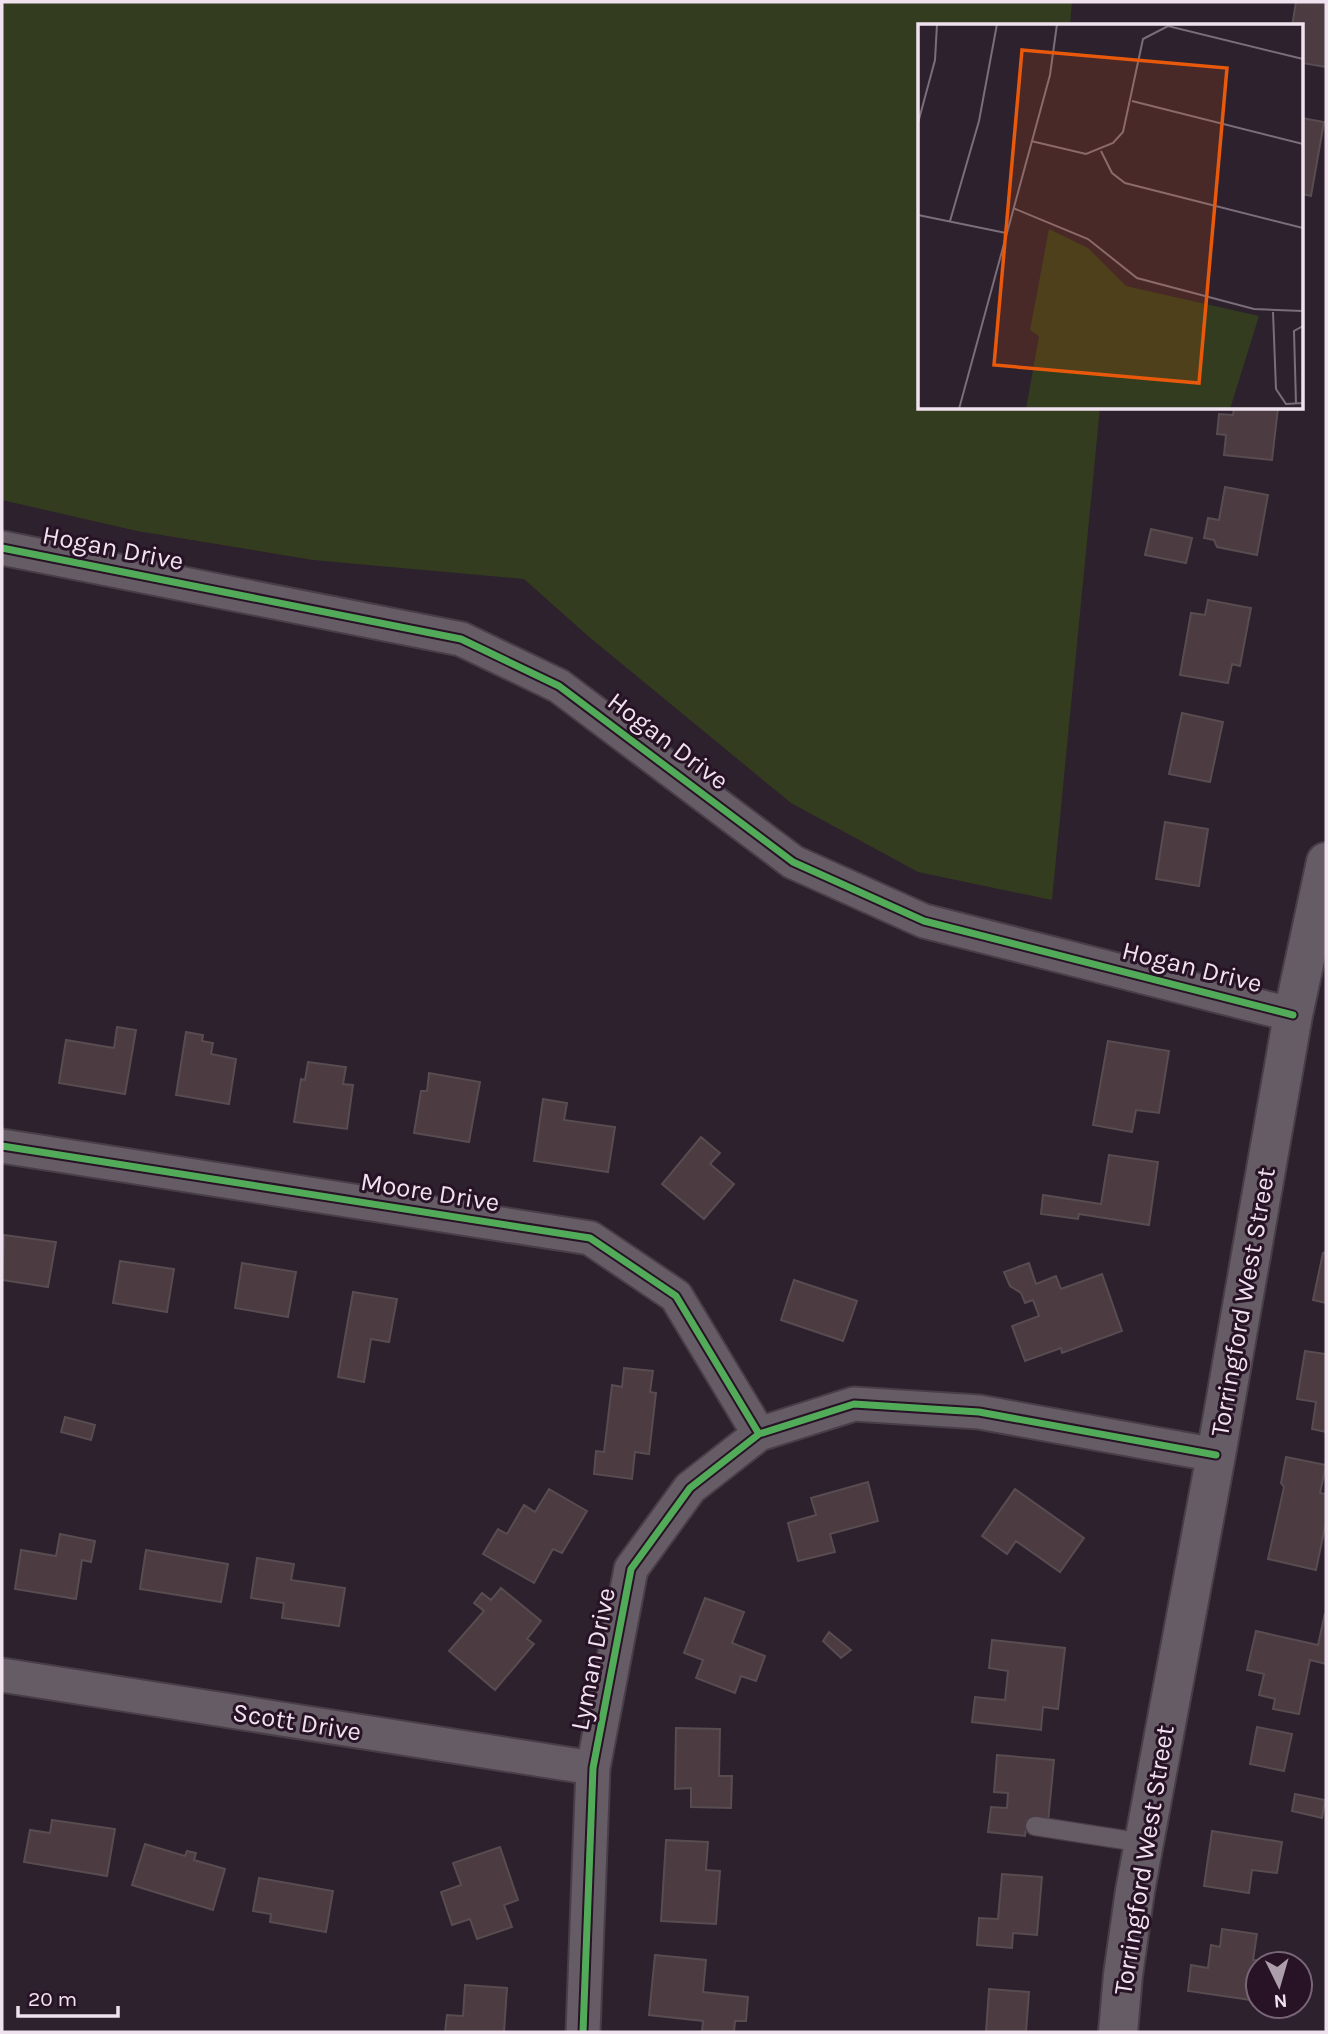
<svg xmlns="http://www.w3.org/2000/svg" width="1328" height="2034" viewBox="0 0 1328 2034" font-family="Karla,sans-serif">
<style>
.green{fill:#333c1e}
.building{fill:#4c3c42;stroke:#584c51;stroke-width:2}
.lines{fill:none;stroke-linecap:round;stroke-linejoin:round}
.lane-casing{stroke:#483e48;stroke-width:21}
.street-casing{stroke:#483e48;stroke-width:37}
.secondary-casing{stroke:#483e48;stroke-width:42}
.lane{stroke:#665c65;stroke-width:18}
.street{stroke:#665c65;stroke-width:33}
.secondary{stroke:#665c65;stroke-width:38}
.cycleway-casing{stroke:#271226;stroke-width:11}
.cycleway{stroke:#51ab58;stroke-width:7}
.labels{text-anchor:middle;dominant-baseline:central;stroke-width:6;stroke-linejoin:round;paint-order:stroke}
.street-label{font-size:26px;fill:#f1e2ef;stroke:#271226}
.inset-road{fill:none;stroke:#7b6e7a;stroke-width:2}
.view{fill:#e8590c;fill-opacity:0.15;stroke:#e8590c;stroke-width:3.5}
.inset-edge{fill:none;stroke:#f1e2ef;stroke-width:3.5}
</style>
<rect width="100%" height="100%" fill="#2c212c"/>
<!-- green -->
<path class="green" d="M2 2H1072L1070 26H920V408H1100L1052 900 918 872 791 803 588 636 524 579 313 560 137 531 2 500Z"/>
<!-- building -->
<path class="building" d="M1296 2H1326V67L1302 63V26H1292Z
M1302 118 1324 122 1311 196 1302 194Z
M1234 408H1278L1272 460 1224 455 1226 435 1217 434 1219 414 1233 415Z
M1225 487 1268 495 1257 555 1217 547 1214 540 1204 538 1208 518 1219 520Z
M1151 529 1192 538 1186 563 1145 555Z
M1208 600 1251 608 1240 666 1232 664 1228 683 1180 675 1191 613 1205 615Z
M1182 713 1223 722 1210 782 1169 774Z
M1165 822 1208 829 1199 886 1156 879Z
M117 1027 136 1030 125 1094 59 1083 66 1040 114 1048Z
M186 1032 203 1035 202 1041 213 1043 211 1054 236 1059 229 1104 176 1095Z
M1108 1041 1169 1051 1159 1113 1136 1110 1132 1132 1093 1125Z
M308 1062 346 1067 343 1084 353 1085 347 1129 294 1122 301 1079 305 1080Z
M429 1073 480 1082 469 1142 414 1133 421 1091H427Z
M543 1099 567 1103 564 1120 615 1127 608 1172 534 1161Z
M701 1137 720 1153 710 1164 734 1184 704 1219 662 1184Z
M1109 1155 1158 1162 1149 1225 1079 1214 1078 1219 1041 1214 1043 1195 1101 1204Z
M4 1235 56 1242 48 1287 2 1280Z
M1326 1252V1303L1313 1300 1323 1253Z
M120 1261 174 1269 167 1312 113 1303Z
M242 1263 296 1272 288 1317 235 1308Z
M1029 1263 1036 1284 1056 1276 1061 1289 1102 1274 1122 1331 1062 1353 1061 1348 1025 1361 1012 1326 1039 1316 1033 1300 1025 1303 1021 1293 1010 1286 1004 1272Z
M794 1280 857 1301 843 1341 781 1320Z
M353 1292 397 1299 389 1342 371 1339 364 1382 338 1377Z
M1305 1351 1326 1354V1432L1312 1429 1316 1402 1297 1399Z
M624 1368 653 1371 650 1392 656 1393 649 1454 635 1452 632 1479 594 1474 596 1451 604 1452 612 1385 622 1387Z
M65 1417 95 1425 91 1440 61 1432Z
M1286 1457 1326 1465 1320 1493 1326 1494V1522L1316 1570 1268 1559 1284 1487 1281 1483Z
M868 1482 878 1521 830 1534 835 1552 798 1561 788 1523 816 1515 811 1498Z
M549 1489 587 1511 562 1553 553 1549 534 1583 483 1554 498 1529 507 1534 524 1505 535 1512Z
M1015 1489 1084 1538 1060 1572 1016 1541 1007 1554 982 1536Z
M60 1534 95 1541 91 1562 82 1560 76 1599 15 1589 21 1550 56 1556Z
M146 1550 228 1564 221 1602 140 1589Z
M257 1558 294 1564 291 1580 345 1588 339 1626 282 1618 284 1603 251 1598Z
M501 1588 541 1621 527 1639 534 1644 495 1690 449 1651 484 1611 474 1603 482 1593 491 1600Z
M705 1598 744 1612 732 1643 765 1656 756 1681 741 1676 735 1693 696 1678 703 1660 684 1653Z
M1325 1613 1326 1664 1310 1660 1299 1714 1273 1709 1275 1699 1259 1695 1264 1674 1247 1670 1256 1631 1318 1645Z
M829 1632 851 1650 841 1658 823 1641Z
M992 1640 1065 1648 1058 1709 1043 1707 1041 1730 972 1722 975 1697 1005 1700 1008 1671 989 1668Z
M1257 1727 1292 1734 1284 1771 1250 1764Z
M676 1728 720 1729 719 1776H732L731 1808 691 1807V1788L675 1789Z
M997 1755 1054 1760 1048 1822 1027 1820 1025 1836 988 1832 991 1807 1007 1808 1008 1793 994 1792Z
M1295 1794 1325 1800 1322 1818 1292 1811Z
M52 1820 115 1829 107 1876 24 1862 30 1830 50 1833Z
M1212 1831 1282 1842 1277 1873 1252 1870 1249 1893 1204 1886Z
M666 1840 708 1842 706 1870 720 1871 716 1924 661 1921Z
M145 1844 185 1856 187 1851 196 1853 194 1860 225 1869 213 1910 132 1885Z
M500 1847 518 1900 504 1905 512 1927 477 1939 470 1919 452 1925 441 1892 461 1885 453 1863Z
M1002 1874 1042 1877 1037 1935 1013 1933 1012 1948 977 1945 979 1918 998 1919Z
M259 1878 333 1891 326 1932 270 1922 271 1914 253 1911Z
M1222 1929 1257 1934 1253 1960 1265 1961 1264 1964H1258V2001L1188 1991 1191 1965 1208 1968 1211 1945 1220 1947Z
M655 1955 706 1960 703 1992 748 1997 746 2021H735L734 2032H702L703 2021 649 2015Z
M465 1985 507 1988 504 2032H445L447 2015 463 2016Z
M989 1989 1029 1992 1026 2032H986Z"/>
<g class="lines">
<!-- lane casing -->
<g class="lane-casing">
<path id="lane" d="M1035 1826 1144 1843"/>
</g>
<!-- street casing -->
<g class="street-casing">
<path id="street" d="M2 548 461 639 559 686 793 862 924 921 1293 1015
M2 1146 590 1238 676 1296 759 1434
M2 1675 593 1768
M583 2032 593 1768 631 1569 690 1488 759 1434 854 1404 979 1412 1216 1455"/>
</g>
<!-- secondary casing -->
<g class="secondary-casing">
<path id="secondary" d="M1118 2032 1123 1975 1135 1891 1216 1455 1293 1015 1326 862"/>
</g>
<!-- lane -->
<use href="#lane" class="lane"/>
<!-- street -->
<use href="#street" class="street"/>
<!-- secondary -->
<use href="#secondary" class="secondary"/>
<!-- cycleway casing -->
<g class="cycleway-casing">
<path id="cycleway" d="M2 548 461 639 559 686 793 862 924 921 1293 1015
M2 1146 590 1238 676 1296 759 1434
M583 2032 593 1768 631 1569 690 1488 759 1434 854 1404 979 1412 1216 1455"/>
</g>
<!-- cycleway -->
<use href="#cycleway" class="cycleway"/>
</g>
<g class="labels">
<!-- street labels -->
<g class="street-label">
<text transform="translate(113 548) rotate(11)">Hogan Drive</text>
<text transform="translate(668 741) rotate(37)">Hogan Drive</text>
<text transform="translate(1192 967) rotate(14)">Hogan Drive</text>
<text transform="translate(430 1192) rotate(9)">Moore Drive</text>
<text transform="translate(1243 1302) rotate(-80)">Torringford West Street</text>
<text transform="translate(593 1659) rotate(-79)">Lyman Drive</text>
<text transform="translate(297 1722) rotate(9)">Scott Drive</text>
<text transform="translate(1144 1860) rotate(-81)">Torringford West Street</text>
</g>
</g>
<!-- overview -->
<g transform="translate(918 24)">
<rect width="385" height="385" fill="#2c212c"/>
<path d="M131 205 170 224 208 262 341 292 312 385H108L121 312 112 306Z" fill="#333c1e"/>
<path class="inset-road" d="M214 77 385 120M0 99 17 36 19 0M113 117 168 130 195 119 205 108 225 15 250 2 385 35M183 127 194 149 207 159 385 204M95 184 170 215 219 254 336 285 385 287M0 191 88 209M32 197 61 97 79 0M355 288 358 365 368 380 385 379M378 380 376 307 385 302M41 385 132 51 139 0"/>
<path class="view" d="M104 26 309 44 281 359 76 341Z"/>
<rect width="385" height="385" class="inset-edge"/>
</g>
<!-- border -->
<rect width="1328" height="2034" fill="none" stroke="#f1e2ef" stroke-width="7"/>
<!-- north arrow -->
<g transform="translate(1279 1985) rotate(175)"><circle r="33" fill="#271226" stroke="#786576" stroke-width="2"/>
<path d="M0-5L12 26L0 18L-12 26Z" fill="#ac9eab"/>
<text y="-10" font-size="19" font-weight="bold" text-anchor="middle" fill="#f1e2ef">N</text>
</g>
<!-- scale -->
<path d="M18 2006v10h100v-10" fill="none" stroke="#f1e2ef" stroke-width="3.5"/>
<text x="28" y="2006" font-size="21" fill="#f1e2ef" stroke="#271226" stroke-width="5" paint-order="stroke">20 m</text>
</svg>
